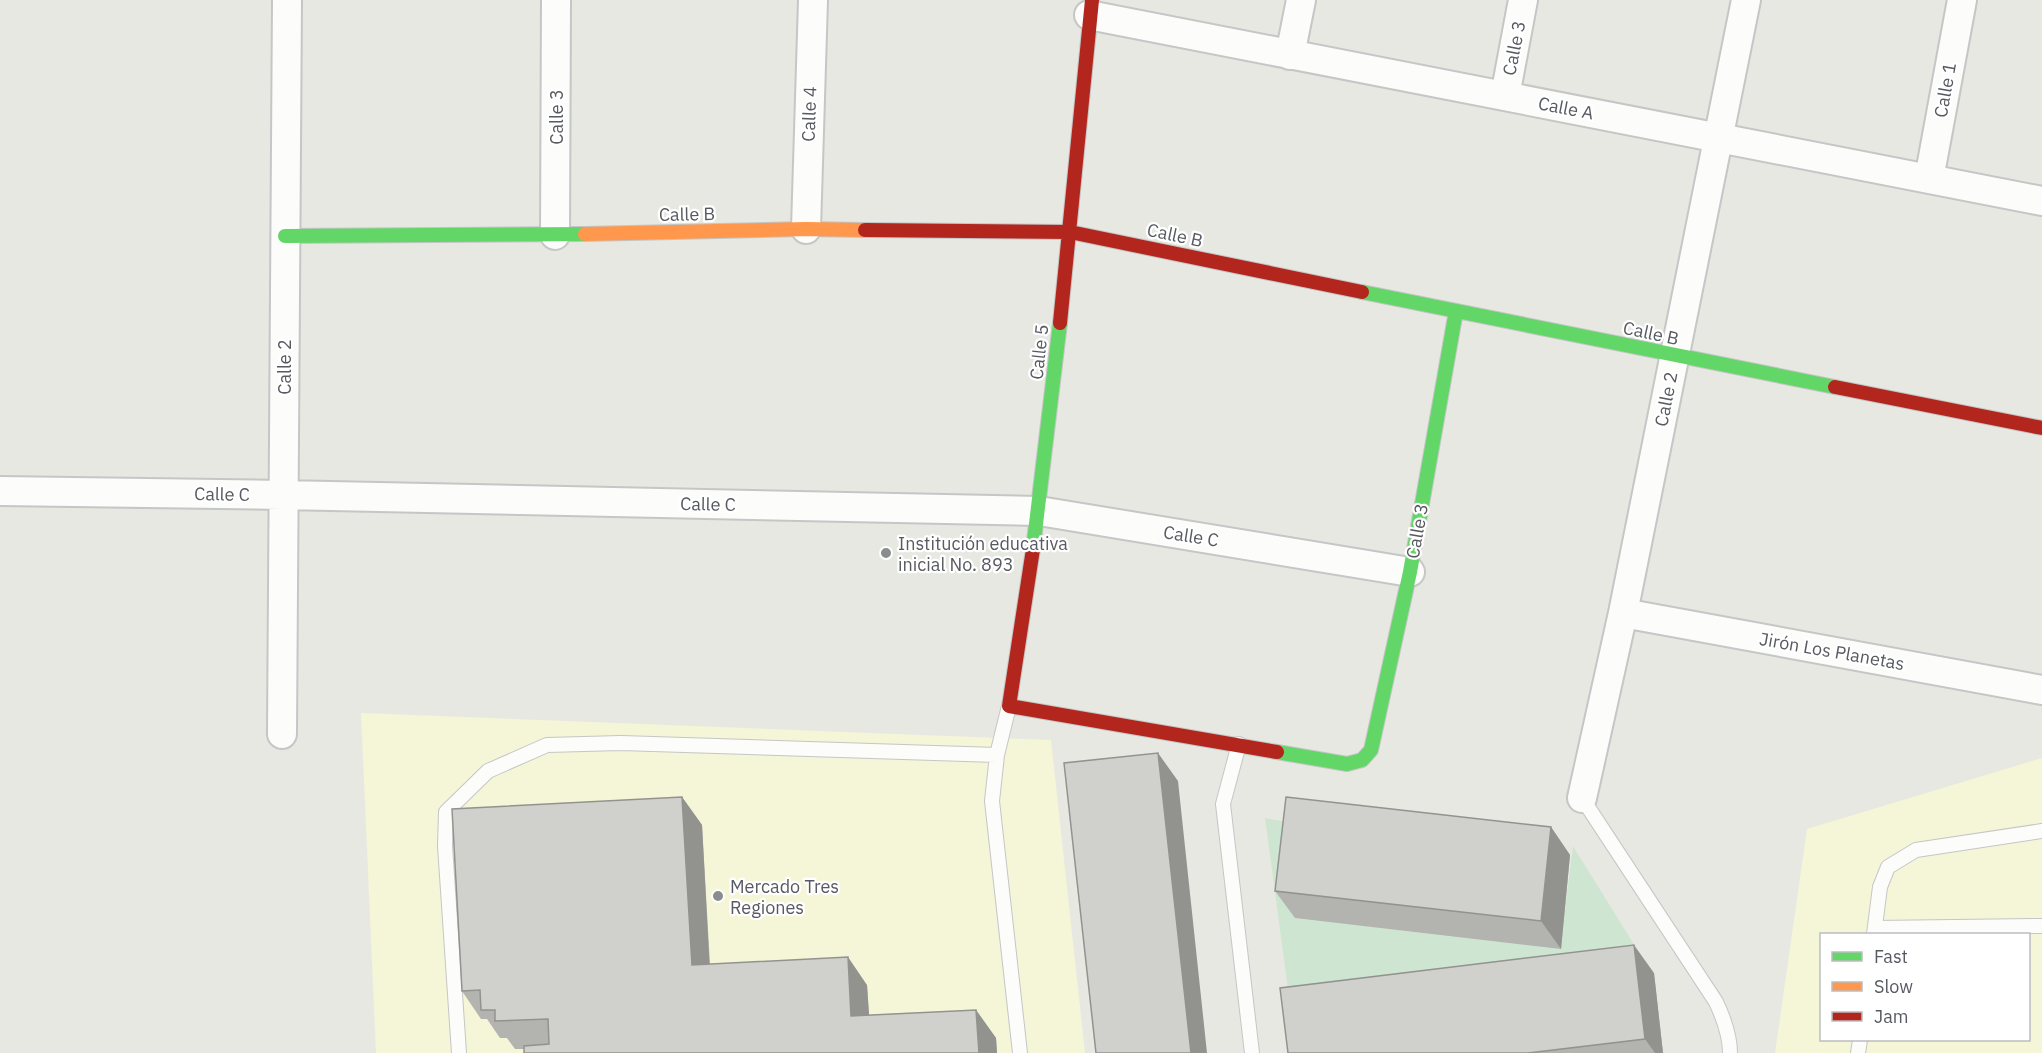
<svg xmlns="http://www.w3.org/2000/svg" width="2042" height="1053" viewBox="0 0 2042 1053" font-family="'IBM Plex Sans',sans-serif">
<style>
.commercial{fill:#f5f5d8;fill-rule:evenodd}
.green{fill:#cee6d1}
.lines{fill:none;stroke-linecap:round;stroke-linejoin:round}
.lane-casing{stroke:#c5c6c6;stroke-width:16}
.street-casing{stroke:#c5c6c6;stroke-width:32}
.fast-casing{stroke:#c4c6c6;stroke-width:16}
.slow-casing{stroke:#c4c6c6;stroke-width:16}
.jam-casing{stroke:#c4c6c6;stroke-width:16}
.lane{stroke:#fcfcfb;stroke-width:14}
.street{stroke:#fcfcfb;stroke-width:28}
.fast{stroke:#63d668;stroke-width:14}
.slow{stroke:#ff974d;stroke-width:14}
.jam{stroke:#b3261e;stroke-width:14}
.wall{fill:#b3b3af}
.shaded-wall{fill:#92928f}
.building{fill:#d0d0cc;stroke:#92928f;stroke-width:1.5}
.poi-dot{fill:#8a8c8e;stroke:#fff;stroke-width:2}
.labels{text-anchor:middle;dominant-baseline:central;stroke-width:4.5;stroke-linejoin:round;paint-order:stroke}
.street-label{font-size:18px;fill:#585a61;stroke:#fff}
.poi-label{font-size:18px;fill:#585a61;stroke:#fff;text-anchor:start}
</style>
<rect width="100%" height="100%" fill="#e8e8e2"/>
<!-- commercial -->
<path class="commercial" d="M361 713 1051 740 1085 1053H376Z
M2042 758V1053H1775L1807 829ZM1822 934H2028V1040H1822Z"/>
<!-- green -->
<path class="green" d="M1265 818 1305 825 1560 949 1573 846 1643 959 1289 997Z"/>
<g class="lines">
<!-- lane casing -->
<g class="lane-casing">
<path id="lane" d="M1009 706 997 755 992 801 1020 1053
M1239 744 1223 804 1252 1053
M1582 798 1716 1002C1724 1019 1730 1035 1730 1053
M1875 928 2042 926
M1874 934 1880 887 1888 867 1916 850 2042 831
M459 1053 445 846 446 812 488 771 547 745 621 743 997 755
M1858 1053 1860 1040"/>
</g>
<!-- street casing -->
<g class="street-casing">
<path id="street" d="M1089 15 2042 201
M1290 55 1301 0
M1505 96 1523 0
M1929 179 1962 0
M806 229 813 0
M555 235 556 0
M0 491 283 495 1039 511 1410 572
M1623 613 2042 690
M282 734 287 0
M1582 798 1623 613 1746 0"/>
</g>
<!-- fast casing -->
<g class="fast-casing">
<path id="fast" d="M285 236 585 234
M1362 292 1835 387
M1033 549 1060 323
M1277 752 1347 764 1362 760 1371 750 1410 572 1456 311"/>
</g>
<!-- slow casing -->
<g class="slow-casing">
<path id="slow" d="M585 234 806 229 865 230"/>
</g>
<!-- jam casing -->
<g class="jam-casing">
<path id="jam" d="M865 230 1070 232 1362 292
M1060 323 1092 0
M1835 387 2042 428
M1033 549 1009 706 1277 752"/>
</g>
<!-- lane -->
<use href="#lane" class="lane"/>
<!-- street -->
<use href="#street" class="street"/>
<!-- fast -->
<use href="#fast" class="fast"/>
<!-- slow -->
<use href="#slow" class="slow"/>
<!-- jam -->
<use href="#jam" class="jam"/>
</g>
<!-- wall -->
<path class="wall" d="M682 797 702 825 710 964 867 985 869 1015 976 1010 996 1038 997 1053H524V1049H515L507 1038H500L487 1019H481L462 991Z
M1551 827 1570 855 1561 949 1295 918 1275 891Z
M1654 973 1663 1053H1288Z"/>
<!-- shaded-wall -->
<path class="shaded-wall" d="M1158 753 1178 781 1207 1053H1191Z
M682 797 702 825 711 993 692 965Z
M1551 827 1570 855 1561 949 1541 921Z
M1634 945 1654 973 1663 1053H1655L1645 1039Z
M848 957 867 985 871 1044 851 1016Z
M976 1010 996 1038 997 1053H979Z"/>
<!-- building -->
<path class="building" d="M1158 753 1191 1053H1096L1064 763Z
M682 797 692 965 848 957 851 1016 976 1010 979 1053H524V1046L549 1044 548 1019 495 1021V1010H481L480 990 462 991 452 809Z
M1286 797 1551 827 1541 921 1275 891Z
M1634 945 1645 1039 1528 1053H1288L1280 988Z"/>
<!-- markers -->
<g class="poi-dot">
<circle cx="886" cy="553" r="6"/>
<circle cx="718" cy="896" r="6"/>
</g>
<g class="labels">
<!-- street labels -->
<g class="street-label">
<text transform="translate(1514 48) rotate(-79)">Calle 3</text>
<text transform="translate(1945 90) rotate(-80)">Calle 1</text>
<text transform="translate(1566 108) rotate(11)">Calle A</text>
<text transform="translate(809 114) rotate(-88)">Calle 4</text>
<text transform="translate(556 117) rotate(-90)">Calle 3</text>
<text transform="translate(687 214) rotate(-1)">Calle B</text>
<text transform="translate(1175 235) rotate(12)">Calle B</text>
<text transform="translate(1651 333) rotate(12)">Calle B</text>
<text transform="translate(1039 352) rotate(-84)">Calle 5</text>
<text transform="translate(284 367) rotate(-90)">Calle 2</text>
<text transform="translate(1666 399) rotate(-79)">Calle 2</text>
<text transform="translate(222 494) rotate(1)">Calle C</text>
<text transform="translate(708 504) rotate(1)">Calle C</text>
<text transform="translate(1417 531) rotate(-80)">Calle 3</text>
<text transform="translate(1191 536) rotate(9)">Calle C</text>
<text transform="translate(1832 651) rotate(10)">Jirón Los Planetas</text>
</g>
<!-- poi labels -->
<g class="poi-label">
<text x="898" y="543">Institución educativa<tspan x="898" dy="21">inicial No. 893</tspan></text>
<text x="730" y="886">Mercado Tres<tspan x="730" dy="21">Regiones</tspan></text>
</g>
</g>
<!-- legend -->
<rect x="1820" y="933" width="210" height="108" fill="#ffffff" stroke="#bcbdc0" stroke-width="1.5"/>
<rect x="1832" y="952" width="30" height="9" fill="#63d668" stroke="#bcbdc0" stroke-width="1.5"/>
<text x="1874" y="963" font-size="18" fill="#585a61">Fast</text>
<rect x="1832" y="982" width="30" height="9" fill="#ff974d" stroke="#bcbdc0" stroke-width="1.5"/>
<text x="1874" y="993" font-size="18" fill="#585a61">Slow</text>
<rect x="1832" y="1012" width="30" height="9" fill="#b3261e" stroke="#bcbdc0" stroke-width="1.5"/>
<text x="1874" y="1023" font-size="18" fill="#585a61">Jam</text>
</svg>
